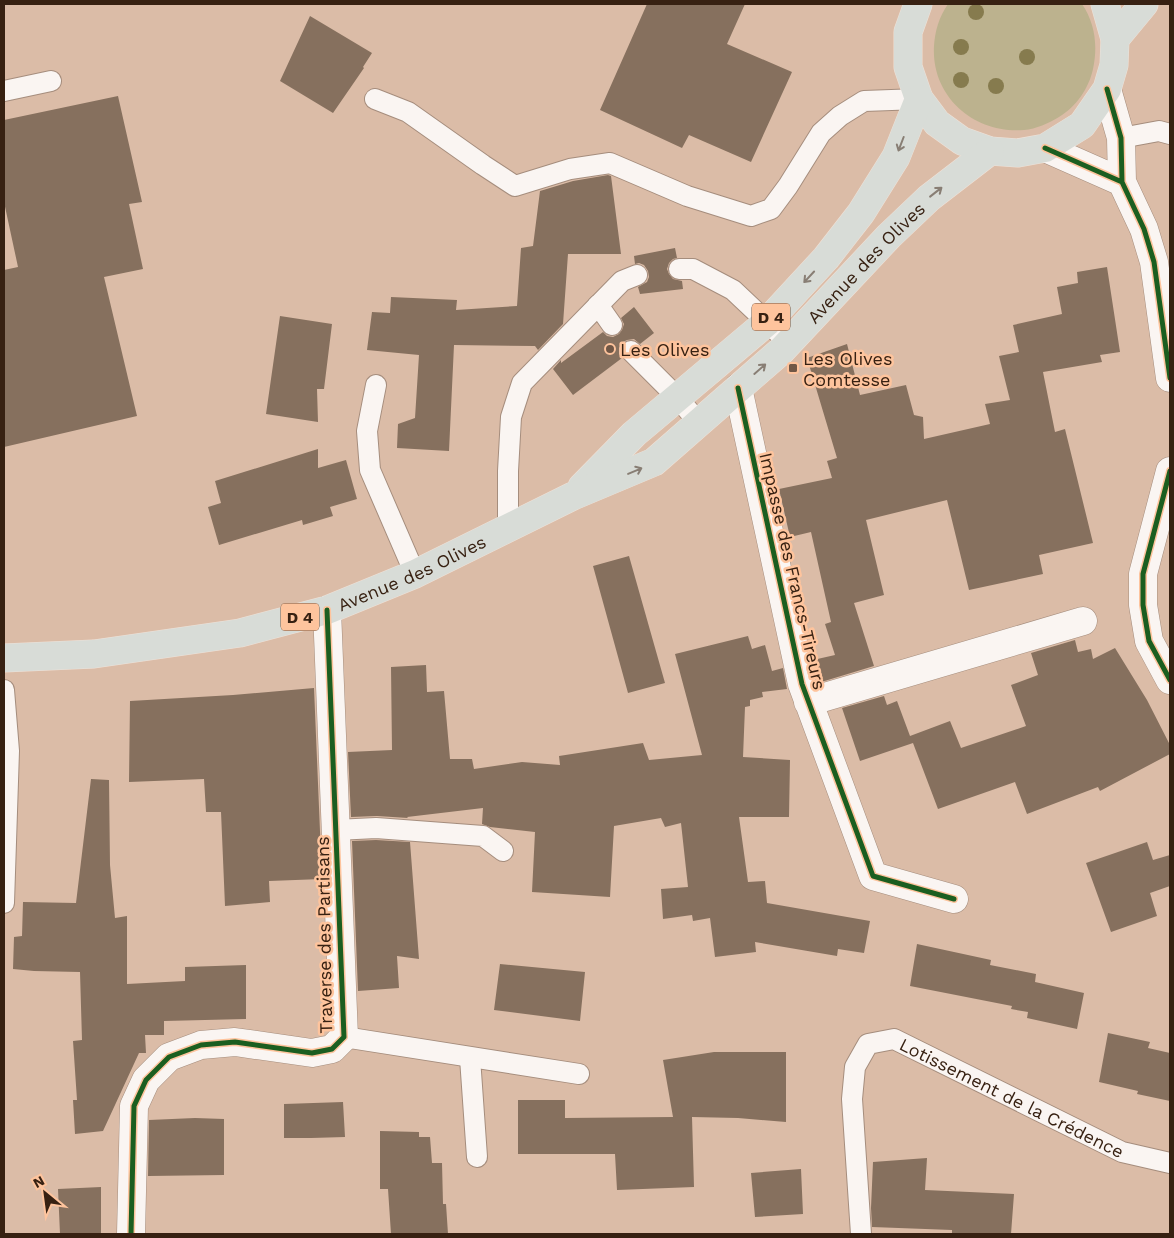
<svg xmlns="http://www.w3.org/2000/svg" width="1174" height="1238" viewBox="0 0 1174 1238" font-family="'Work Sans',sans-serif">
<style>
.green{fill:#bcb28e}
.building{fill:#86705e}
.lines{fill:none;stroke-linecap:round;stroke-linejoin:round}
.service-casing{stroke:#a58d7d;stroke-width:22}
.minor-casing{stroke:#a58d7d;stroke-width:29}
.primary-casing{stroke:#efe1d7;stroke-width:29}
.service{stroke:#faf5f2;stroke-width:20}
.minor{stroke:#faf5f2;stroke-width:28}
.primary{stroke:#d8dcd7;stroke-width:28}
.cycleway-casing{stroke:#fec49d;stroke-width:8}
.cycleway{stroke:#1b5e20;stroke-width:5}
.tree{fill:#867b4e}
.oneway{stroke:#887e74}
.poi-dot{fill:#705746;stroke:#fec49d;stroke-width:2}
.labels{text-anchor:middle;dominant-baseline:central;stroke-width:5;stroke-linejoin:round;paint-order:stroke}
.shield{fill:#fec49d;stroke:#73523c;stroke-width:1}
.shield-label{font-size:16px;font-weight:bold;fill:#372112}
.street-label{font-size:18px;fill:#372112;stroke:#fec49d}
.poi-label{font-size:18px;fill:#372112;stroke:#fec49d;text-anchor:start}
</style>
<rect width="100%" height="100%" fill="#dbbca7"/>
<!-- green -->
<path class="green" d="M948 4H1082C1095 23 1098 46 1093 69 1089 88 1076 107 1059 117 1049 123 1036 129 1024 130 975 134 931 97 934 46 935 31 939 17 948 4Z"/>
<!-- building -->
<path class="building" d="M647 4H745L727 44 792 72 751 162 689 135 682 148 600 110Z
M310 16 372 53 363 67 364 68 333 113 280 81Z
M118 96 142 202 129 204 143 269 104 277 137 416 4 447V270L18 267 4 202V120Z
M608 175 611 176 621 254H568L563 324 538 350 535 346 454 345 449 451 397 448 398 424 415 418 419 355 367 350 372 312 390 313 391 297 457 300 456 310 517 306 521 248 533 246 540 191 573 181Z
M675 248 677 258 673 259 669 263 667 269 669 274 673 279 682 281 683 289 640 294 638 287 647 282 649 277 648 271 644 265 639 263 635 264 634 256Z
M1107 267 1120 352 1100 355 1102 362 1043 372 1055 432 1065 429 1093 543 1039 555 1043 574 969 590 947 500 866 520 884 595 854 603 874 666 818 683 813 660 835 655 825 624 831 622 811 532 790 537 779 489 832 478 827 461 837 458 807 358 847 344 860 395 906 385 914 415 923 417 924 439 990 424 985 404 1010 400 999 356 1019 352 1013 325 1062 314 1057 287 1078 283 1077 272Z
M634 307 654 333 640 344 634 339 627 340 623 342 619 348V354L622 358 573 395 553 369 561 360V363L603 332 607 336 613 337 619 334 622 330 624 324 621 318Z
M280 316 332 324 324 389H317L318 422 266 414Z
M318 449V468L346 460 357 499 330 507 333 516 303 525 302 520 219 545 208 507 221 503 215 481Z
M629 556 665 683 628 693 593 566Z
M748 636 752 649 765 645 772 671 783 668 787 689 762 692 763 697 750 700V706L745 707 743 757 790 760 789 817H739L748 882 765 881 767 903 870 921 864 953 838 949 837 956 755 942 756 952 715 957 710 918 693 921 692 915 663 919 661 889 688 887 681 823 665 827 661 818 614 826 610 897 532 892 535 832 490 827 482 824 483 808 407 817 408 818 377 816 351 817 348 752 392 750 391 667 426 665 427 692 444 691 450 759H472L474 769 522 762 560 765 559 756 643 743 649 760 702 755 675 654Z
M1075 640 1078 652 1091 649 1093 659 1115 648 1147 700 1170 745V754L1100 791 1098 787 1027 814 1015 782 938 809 913 743 860 761 842 708 884 696 887 705 897 701 910 736 950 721 961 748 1026 726 1011 685 1038 675 1031 653Z
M314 688 322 879 269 881 270 902 225 906 221 812H206L204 779 129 782 130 701 233 695Z
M91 779 109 780 110 865 115 918 127 916V984L185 981V967L246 965V1019L164 1021V1035H145L146 1053H139L103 1131 75 1134 73 1100H77L73 1041 82 1040 80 972 34 971 13 969 14 937 22 936 23 902 76 903Z
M376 840 410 842 419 959 397 956 399 988 358 991 352 841Z
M1147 842 1153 860 1170 855V886L1150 893 1157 916 1111 932 1086 863Z
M917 944 991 960 990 965 1036 974 1035 982 1084 993 1077 1029 1027 1018 1028 1012 1011 1009 1012 1006 910 986Z
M500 964 585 972 580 1021 494 1010Z
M1108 1033 1150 1042 1148 1048 1170 1053V1101L1137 1094 1138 1091 1099 1082Z
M714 1052H786V1122L738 1118 692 1117 694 1187 617 1190 615 1154H518V1100H565V1118L673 1117 663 1060Z
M343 1102 345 1137 311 1138H284V1104Z
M195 1118 224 1119V1175L148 1176 149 1120Z
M380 1131 419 1132V1137H430L432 1163H442L443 1204H446L448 1234H391L388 1189H380Z
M927 1158 925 1190 1014 1194 1011 1234H952V1230L872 1227 871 1208 873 1162Z
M801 1169 803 1214 755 1217 751 1173Z
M101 1187V1234H60L58 1189Z"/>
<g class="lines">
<!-- service casing -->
<g class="service-casing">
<g id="service">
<path d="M4 91 51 81"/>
<path d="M375 99 408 112 483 165 515 186 570 169 610 163 687 196 751 216 771 209 788 186 821 133 840 116 864 101 919 99"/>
<path d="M1121 138 1159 131 1170 134"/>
<path d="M679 269H693L733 290 789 343"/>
<path d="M598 305 612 325"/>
<path d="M631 351 677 397 699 423"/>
<path d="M376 385 367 431 370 470 415 574"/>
<path d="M508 528V471L511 417 522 383 622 281 637 275"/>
<path d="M4 690 9 751 4 903"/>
<path d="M336 830 376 828 483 836 503 851"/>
<path d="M344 1037 579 1074"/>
<path d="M470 1058 477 1157"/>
<path id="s1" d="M861 1234 852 1099 855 1067 868 1044 894 1039 1122 1152 1170 1163"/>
</g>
</g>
<!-- minor casing -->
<g class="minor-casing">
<path id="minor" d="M1107 89 1121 138 1122 182 1144 229 1154 262 1170 378
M1045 148 1122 182
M738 388 802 684 873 876 954 899
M1170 471 1143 574V605L1149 641 1170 680
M808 702 1083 621
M131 1234 134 1106 146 1080 169 1057 201 1045 235 1042 312 1053 332 1049 344 1037 327 610"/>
</g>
<!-- primary casing -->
<g class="primary-casing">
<g id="primary">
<path d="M918 4 908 32V67L919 99 937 123 962 141 990 151 1018 153 1045 148 1082 125 1107 89 1114 65 1115 39 1105 4"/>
<path d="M1115 39 1144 4"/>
<path d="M582 487 634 434 767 322 826 258 861 213 896 157 919 99"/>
<path id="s2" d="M4 658 94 654 240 633 327 610 415 574 573 496 654 462 781 351 889 236 929 198 990 151"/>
</g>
</g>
<!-- service -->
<use href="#service" class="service"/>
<!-- minor -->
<use href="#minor" class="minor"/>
<!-- primary -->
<use href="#primary" class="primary"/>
<!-- cycleway casing -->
<g class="cycleway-casing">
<path id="cycleway" d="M1107 89 1121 138 1122 182 1144 229 1154 262 1170 378
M1045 148 1122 182
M738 388 802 684 873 876 954 899
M1170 471 1143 574V605L1149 641 1170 680
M131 1234 134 1106 146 1080 169 1057 201 1045 235 1042 312 1053 332 1049 344 1037 327 610"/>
</g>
<!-- cycleway -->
<use href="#cycleway" class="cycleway"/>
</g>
<!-- trees -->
<g class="tree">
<circle cx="976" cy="12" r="8"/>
<circle cx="961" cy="47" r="8"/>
<circle cx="1027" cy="57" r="8"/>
<circle cx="961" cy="80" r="8"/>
<circle cx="996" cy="86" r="8"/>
</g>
<!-- one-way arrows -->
<defs><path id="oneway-shaft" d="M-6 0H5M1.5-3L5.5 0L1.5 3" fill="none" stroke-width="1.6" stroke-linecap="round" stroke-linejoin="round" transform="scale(1.25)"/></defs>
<g class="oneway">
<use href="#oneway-shaft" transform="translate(901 144) rotate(111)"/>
<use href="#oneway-shaft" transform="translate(936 192) rotate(-38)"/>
<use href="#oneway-shaft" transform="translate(809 277) rotate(133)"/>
<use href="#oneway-shaft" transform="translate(760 369) rotate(-41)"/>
<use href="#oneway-shaft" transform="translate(635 471) rotate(-23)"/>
</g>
<!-- markers -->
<g class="poi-dot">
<circle cx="610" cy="349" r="5"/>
<rect x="788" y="363" width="10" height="10" rx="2.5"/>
</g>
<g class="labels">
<!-- shield labels -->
<g class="shield">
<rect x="752" y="303.5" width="38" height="27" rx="4"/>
<rect x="281" y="603.5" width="38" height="27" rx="4"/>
</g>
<g class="shield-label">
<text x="771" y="317">D 4</text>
<text x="300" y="617">D 4</text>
</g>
<!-- street labels -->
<g class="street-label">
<text stroke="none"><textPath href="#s2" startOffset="978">Avenue des Olives</textPath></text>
<text transform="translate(793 571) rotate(77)">Impasse des Francs-Tireurs</text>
<text stroke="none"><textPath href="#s2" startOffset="420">Avenue des Olives</textPath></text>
<text transform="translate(324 935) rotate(-91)">Traverse des Partisans</text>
<text stroke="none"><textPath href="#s1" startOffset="352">Lotissement de la Crédence</textPath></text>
</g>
<!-- poi labels -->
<g class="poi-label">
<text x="620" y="349">Les Olives</text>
<text x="803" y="358">Les Olives<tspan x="803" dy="21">Comtesse</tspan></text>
</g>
</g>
<!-- border -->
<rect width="1174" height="1238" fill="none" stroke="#372112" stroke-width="10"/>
<!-- north arrow -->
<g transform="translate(45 1193) rotate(331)" stroke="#fec49d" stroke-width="4" paint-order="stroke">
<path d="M0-4L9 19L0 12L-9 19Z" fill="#372112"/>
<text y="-8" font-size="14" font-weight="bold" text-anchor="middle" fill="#372112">N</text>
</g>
</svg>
